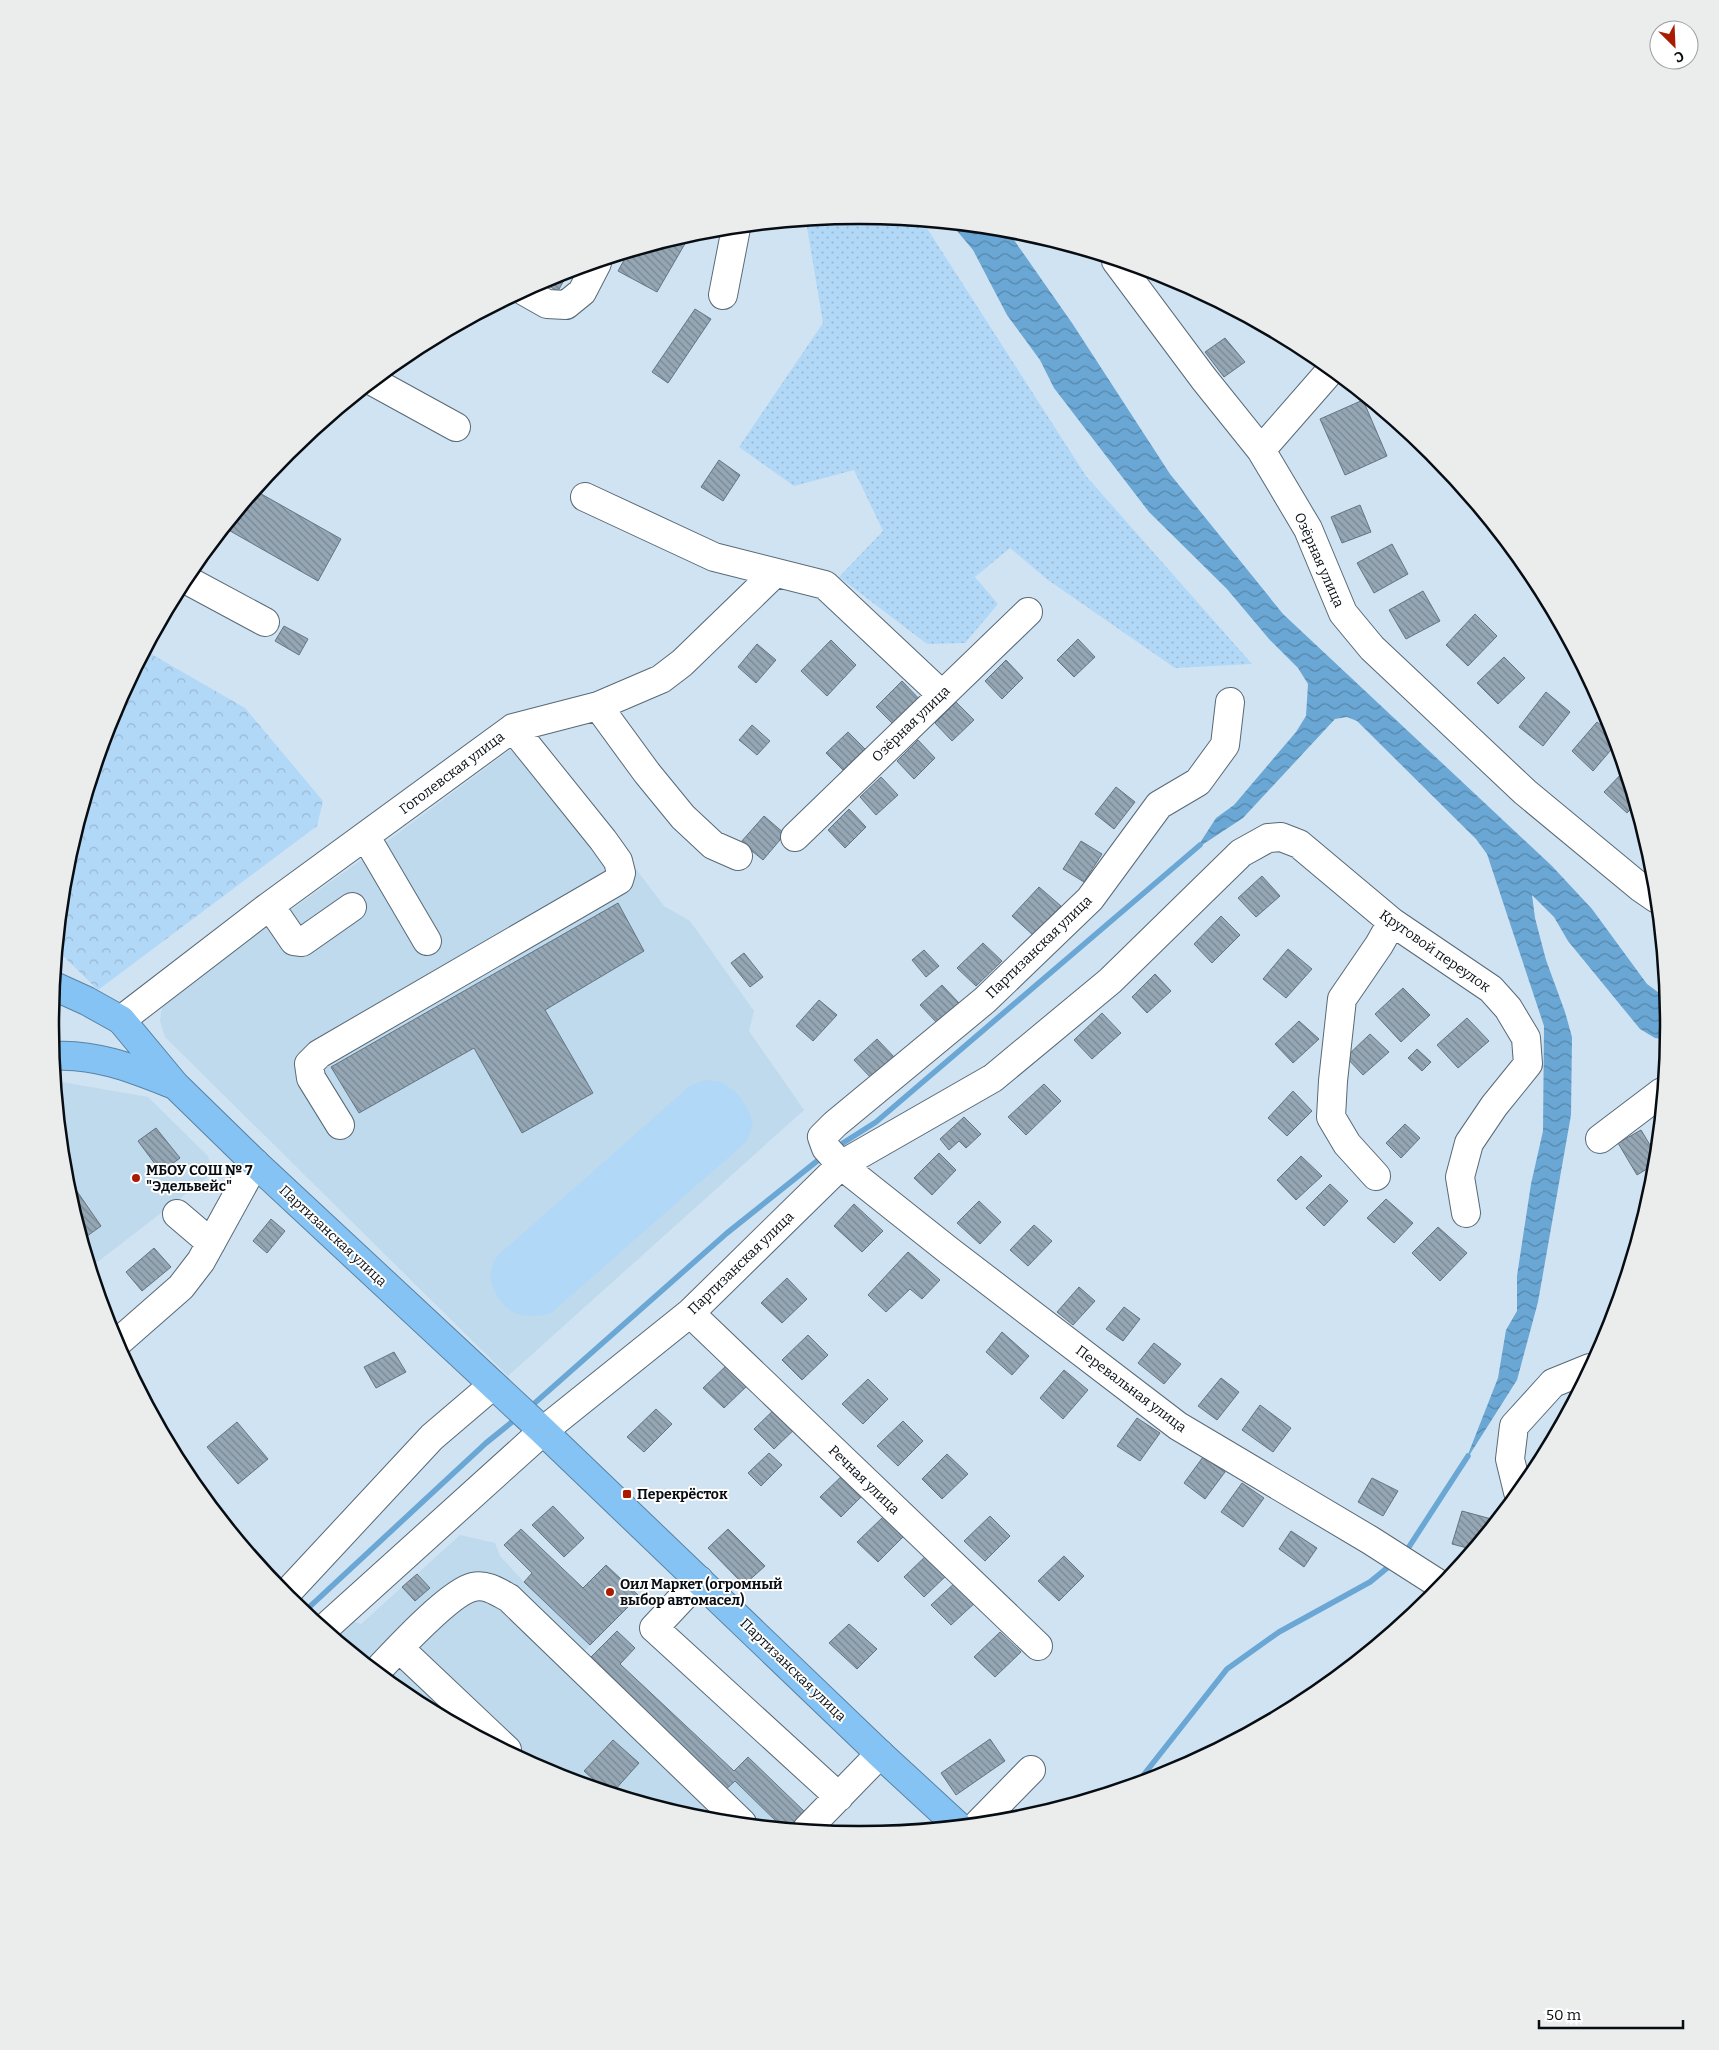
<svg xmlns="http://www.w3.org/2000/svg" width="1719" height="2050" viewBox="0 0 1719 2050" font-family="Bitter,serif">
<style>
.built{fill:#bfd9ed}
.grass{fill:url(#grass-dots)}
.forest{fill:url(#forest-crowns)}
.pitch{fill:#b2d8f7}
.water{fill:url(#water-waves)}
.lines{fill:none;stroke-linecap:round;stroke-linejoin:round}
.stream{stroke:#6aa7d4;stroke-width:5.5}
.building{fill:url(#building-back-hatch);stroke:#647582}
.minor-casing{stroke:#586976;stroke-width:30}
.highway-casing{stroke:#5883a5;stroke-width:30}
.minor{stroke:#fff;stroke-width:28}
.highway{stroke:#84c3f4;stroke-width:28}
.poi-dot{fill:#aa1b00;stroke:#fff;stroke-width:2}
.labels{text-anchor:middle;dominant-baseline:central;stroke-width:4;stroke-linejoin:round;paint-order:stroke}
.street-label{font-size:14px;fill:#070d12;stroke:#fff}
.poi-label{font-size:14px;font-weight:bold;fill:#070d12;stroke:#fff;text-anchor:start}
.rim{fill:none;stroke:#070d12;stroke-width:2.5}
</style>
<defs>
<pattern id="grass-dots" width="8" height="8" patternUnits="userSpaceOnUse" patternTransform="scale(1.25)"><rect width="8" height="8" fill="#b2d8f7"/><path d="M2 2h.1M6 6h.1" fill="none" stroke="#98b8d3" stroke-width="1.8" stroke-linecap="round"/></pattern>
<pattern id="forest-crowns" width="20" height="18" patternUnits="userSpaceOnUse" patternTransform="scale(1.25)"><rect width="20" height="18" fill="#b2d8f7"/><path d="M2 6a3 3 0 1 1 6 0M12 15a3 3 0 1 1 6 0" fill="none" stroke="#98b8d3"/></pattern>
<pattern id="water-waves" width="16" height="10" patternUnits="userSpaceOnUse" patternTransform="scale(1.25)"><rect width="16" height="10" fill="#6aa7d4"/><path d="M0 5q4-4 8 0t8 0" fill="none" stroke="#5586ab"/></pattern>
<pattern id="building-back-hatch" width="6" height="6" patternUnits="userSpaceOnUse" patternTransform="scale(1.25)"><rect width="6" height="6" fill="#95a7b5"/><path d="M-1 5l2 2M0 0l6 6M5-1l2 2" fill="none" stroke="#788692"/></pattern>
</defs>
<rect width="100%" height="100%" fill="#d0e3f2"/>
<!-- built -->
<path class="built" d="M533 733 664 906 690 921 754 1011 749 1031 804 1110 508 1376 165 1037 160 1021 162 1007 169 996 374 851Z
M56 1081 148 1097 208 1156 213 1173 91 1267 66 1183Z
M460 1535 495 1543 500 1556 524 1582 590 1645 579 1656 735 1781 782 1827 701 1819 549 1773 410 1698 332 1634 349 1620 361 1624 402 1587 415 1601 430 1588 417 1574Z"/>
<!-- grass -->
<path class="grass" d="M860 216 923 222 1086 476 1252 664 1175 668 1048 580 1010 548 975 577 998 604 965 643 927 644 839 577 883 531 854 470 794 486 739 447 823 323 806 221Z"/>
<!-- forest -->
<path class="forest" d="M146 651 245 708 323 801 317 826 98 990 57 950 66 867 112 715Z"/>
<!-- pitch -->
<path class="pitch" d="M706 1080 722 1082 738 1094 749 1111 753 1126 746 1142 551 1313C529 1319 508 1317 497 1295 493 1289 490 1280 491 1272 492 1267 494 1262 496 1257L691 1085Z"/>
<!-- water -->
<path class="water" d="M952 225 1007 230 1072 323 1170 474 1283 614 1552 866 1592 909 1647 984 1666 998 1669 1025 1668 1040 1655 1038 1640 1029 1568 941 1554 917 1532 895 1535 918 1546 960 1565 1012 1572 1037 1571 1115 1538 1302 1517 1380 1465 1462 1498 1378 1506 1330 1517 1311V1276L1531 1184 1543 1131 1544 1026 1487 854 1476 839 1357 721 1347 717 1335 719 1243 818 1196 849 1216 818 1234 805 1296 732 1306 716 1308 684 1298 668 1269 639 1227 589 1149 512 1054 388 1040 360 1007 315 973 250Z"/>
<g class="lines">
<!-- stream -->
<path class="stream" d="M843 1143 876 1122 1200 845
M528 1409 727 1233 817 1161
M1405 1553 1468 1456
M304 1612 486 1443 517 1418
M1138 1782 1227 1669 1279 1632 1370 1582 1392 1564"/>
</g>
<!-- building -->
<path class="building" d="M690 235 657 292 618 271 628 253Z
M569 271 558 291 541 282 550 277Z
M1164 276 1170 277 1179 282 1173 287Z
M695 309 711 319 668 383 652 372Z
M1225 338 1245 362 1224 377 1205 352Z
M1363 400 1387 456 1345 475 1320 419Z
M719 460 740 475 723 501 701 487Z
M256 491 341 539 318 581 225 528Z
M1360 505 1371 532 1342 543 1331 517Z
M1392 544 1408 574 1374 593 1357 563Z
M1423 591 1440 621 1406 639 1389 610Z
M1475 614 1497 636 1468 666 1446 645Z
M284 626 308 639 299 655 275 641Z
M1078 639 1095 657 1074 677 1057 660Z
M831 640 856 665 827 696 801 671Z
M757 644 776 660 756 683 738 667Z
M1504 657 1525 678 1498 704 1477 683Z
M1006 660 1023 678 1002 699 985 681Z
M902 681 923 703 897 728 876 707Z
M1546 692 1570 712 1543 746 1519 727Z
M956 702 974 720 952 741 935 723Z
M1597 722 1614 736 1616 744 1593 771 1572 751Z
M752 725 770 741 757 755 739 740Z
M848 732 865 749 843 770 826 753Z
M918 740 935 758 914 779 897 761Z
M1624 771 1635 805 1627 813 1604 792Z
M881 777 898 795 876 815 860 797Z
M1116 787 1135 802 1114 829 1095 814Z
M849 809 866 827 845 848 828 830Z
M764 816 785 834 763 860 741 842Z
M1081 841 1102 854 1084 882 1063 869Z
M1262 876 1280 896 1256 917 1238 898Z
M1039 887 1061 906 1033 935 1012 916Z
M618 903 644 951 545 1010 593 1093 522 1133 474 1048 359 1113 331 1067Z
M1221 916 1240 935 1212 963 1194 944Z
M983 943 1002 961 976 986 957 968Z
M1288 949 1312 969 1286 998 1263 979Z
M924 950 939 966 926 977 912 960Z
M744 953 763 977 750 987 731 963Z
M1155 974 1171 991 1147 1013 1132 997Z
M942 985 959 1003 937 1023 920 1005Z
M1403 988 1430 1015 1401 1042 1375 1014Z
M819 1000 837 1015 813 1041 796 1026Z
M1102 1013 1121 1033 1092 1059 1074 1040Z
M1467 1018 1489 1041 1458 1068 1437 1045Z
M1299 1021 1319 1039 1293 1063 1275 1044Z
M1370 1034 1389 1052 1363 1075 1346 1057Z
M877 1039 896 1059 873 1080 854 1060Z
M1417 1049 1431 1062 1422 1071 1408 1058Z
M1044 1084 1061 1101 1026 1135 1008 1117Z
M1293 1091 1312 1111 1287 1136 1268 1118Z
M964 1117 981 1134 966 1148 959 1141 949 1150 940 1139Z
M1405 1124 1420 1138 1401 1158 1386 1143Z
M156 1128 180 1158 161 1172 138 1141Z
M1641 1130 1656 1155 1655 1164 1637 1175 1618 1143Z
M939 1153 956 1170 932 1195 914 1178Z
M1301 1156 1322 1176 1296 1200 1277 1180Z
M65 1174 101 1226 83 1239 66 1183Z
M1330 1184 1348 1201 1324 1226 1306 1208Z
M1386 1199 1413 1223 1394 1243 1367 1218Z
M979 1201 1001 1222 980 1244 957 1223Z
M854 1204 883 1231 862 1252 834 1226Z
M271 1219 285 1231 267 1253 253 1241Z
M1034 1225 1052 1241 1028 1266 1010 1250Z
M1438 1227 1467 1253 1440 1281 1412 1253Z
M154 1248 171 1267 142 1291 126 1272Z
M908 1252 940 1280 922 1299 910 1289 886 1312 868 1295Z
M787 1278 807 1299 782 1323 761 1303Z
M1079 1287 1095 1301 1073 1325 1057 1312Z
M1124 1307 1140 1319 1123 1341 1106 1329Z
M1002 1332 1029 1356 1012 1375 986 1352Z
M808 1335 828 1355 802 1380 782 1360Z
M1154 1343 1181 1364 1164 1384 1138 1363Z
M394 1352 406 1372 376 1388 364 1367Z
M729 1363 749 1384 724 1408 703 1388Z
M1064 1370 1088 1390 1063 1419 1040 1398Z
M1221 1378 1239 1392 1217 1420 1198 1406Z
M868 1379 888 1399 863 1424 842 1404Z
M780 1404 800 1424 774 1449 754 1429Z
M1260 1405 1291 1428 1273 1452 1242 1430Z
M656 1409 672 1424 644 1452 627 1437Z
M1137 1418 1160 1433 1140 1461 1117 1446Z
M903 1421 923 1441 898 1466 877 1446Z
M237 1422 268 1459 238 1484 207 1447Z
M769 1453 782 1465 761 1486 748 1473Z
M947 1454 968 1474 942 1499 922 1479Z
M1203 1457 1225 1472 1205 1499 1184 1483Z
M846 1472 866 1492 841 1517 820 1497Z
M1372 1478 1398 1491 1383 1516 1358 1502Z
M1242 1483 1264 1498 1243 1527 1221 1512Z
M553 1506 584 1538 564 1557 532 1525Z
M1462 1511 1495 1520 1471 1549 1452 1544Z
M990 1516 1010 1536 985 1561 964 1541Z
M883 1517 903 1537 878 1562 857 1542Z
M521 1529 583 1588 606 1565 639 1596 590 1645 524 1582 532 1573 504 1545Z
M728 1529 765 1566 744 1585 708 1548Z
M1291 1531 1317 1548 1304 1567 1279 1549Z
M251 1548 268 1565 264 1569 248 1550Z
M930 1552 950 1572 924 1597 904 1577Z
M1064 1556 1084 1576 1059 1601 1038 1581Z
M417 1574 430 1588 415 1601 402 1587Z
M957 1581 977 1601 951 1625 931 1605Z
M849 1624 877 1649 857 1669 829 1643Z
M617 1631 635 1648 620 1664 734 1771 748 1757 807 1814 792 1828 782 1827 735 1781 722 1793 586 1662Z
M1000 1632 1021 1652 995 1677 974 1657Z
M990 1739 1005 1761 956 1795 941 1773Z
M613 1740 639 1763 613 1792 605 1790 584 1771Z"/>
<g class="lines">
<!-- minor casing -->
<g class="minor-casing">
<path id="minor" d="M1116 261 1204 379 1261 450 1308 529 1343 613 1372 648 1525 792 1641 888 1657 899
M524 291 547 304 566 305 582 292 597 263
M723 295 736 228
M374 382 456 427
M1261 450 1331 370
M585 497 714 557 825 585 941 694
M185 579 265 622
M1230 702 1225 745 1198 782 1159 805 1090 899 985 1000 835 1124 822 1137 826 1148 841 1165 948 1250 1178 1426 1370 1540 1442 1586
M598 706 647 773 683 817 713 845 738 856
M366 837 427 941
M795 837 1028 612
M268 907 279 919 294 941 302 942 352 907
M121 1020 268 907 513 728 598 706 661 679 682 663 775 573
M340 1125 311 1078 309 1064 319 1054 619 880 621 873 618 861 603 840 513 728
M1600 1139 1662 1092
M1376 1176 1347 1144 1331 1117 1333 1081 1342 999 1379 945 1392 922
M177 1214 211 1243
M690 1313 1038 1646
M116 1344 181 1287 201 1261 255 1163
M1518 1492 1510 1459 1514 1426 1553 1383 1590 1368
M699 1580 654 1628 839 1797
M285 1595 432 1437 493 1385
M325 1628 543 1431 690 1313 841 1165 993 1078 1110 981 1241 853 1268 838 1281 837 1299 844 1392 922 1491 989 1508 1008 1526 1038 1528 1064 1494 1106 1469 1143 1460 1177 1466 1213
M399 1648 507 1750
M377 1671C395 1652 450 1592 473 1587 487 1584 498 1592 509 1598L742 1823
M979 1823 1031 1770
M807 1829 880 1754"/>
</g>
<!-- highway casing -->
<g class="highway-casing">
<path id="highway" d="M54 986 87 1001 121 1020 175 1085 255 1163 543 1431 880 1754 957 1825
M53 1056C95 1053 134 1069 172 1084"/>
</g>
<!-- minor -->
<use href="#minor" class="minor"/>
<!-- highway -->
<use href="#highway" class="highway"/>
</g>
<!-- markers -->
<g class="poi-dot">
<circle cx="136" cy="1178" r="5"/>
<rect x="622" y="1489" width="10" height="10" rx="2.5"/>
<circle cx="610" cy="1592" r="5"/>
</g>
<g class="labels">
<!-- street labels -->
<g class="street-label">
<text transform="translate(1319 560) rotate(66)">Озёрная улица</text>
<text transform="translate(911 724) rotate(-44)">Озёрная улица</text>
<text transform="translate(452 773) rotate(-37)">Гоголевская улица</text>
<text transform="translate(1039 947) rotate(-44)">Партизанская улица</text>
<text transform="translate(1435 951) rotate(35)">Круговой переулок</text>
<text transform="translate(333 1236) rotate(43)">Партизанская улица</text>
<text transform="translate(741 1263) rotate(-44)">Партизанская улица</text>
<text transform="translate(1131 1389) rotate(37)">Перевальная улица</text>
<text transform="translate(864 1480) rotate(44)">Речная улица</text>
<text transform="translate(793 1670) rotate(44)">Партизанская улица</text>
</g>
<!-- poi labels -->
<g class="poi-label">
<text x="146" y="1170">МБОУ СОШ № 7<tspan x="146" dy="16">"Эдельвейс"</tspan></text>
<text x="637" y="1494">Перекрёсток</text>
<text x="620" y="1584">Оил Маркет (огромный<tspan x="620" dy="16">выбор автомасел)</tspan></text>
</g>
</g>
<!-- crop -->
<path d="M0 0H1719V2050H0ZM859 224H860A800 800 0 0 1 1660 1024V1026A800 800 0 0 1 860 1826H859A800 800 0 0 1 59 1026V1024A800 800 0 0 1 859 224Z" fill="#ebecec" fill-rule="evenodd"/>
<path class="rim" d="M859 224H860A800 800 0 0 1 1660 1024V1026A800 800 0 0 1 860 1826H859A800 800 0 0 1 59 1026V1024A800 800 0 0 1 859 224Z"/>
<!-- north arrow -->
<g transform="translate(1674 45) rotate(156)"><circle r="24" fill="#ffffff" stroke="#9c9ea0"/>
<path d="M0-4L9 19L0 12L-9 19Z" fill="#aa1b00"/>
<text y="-8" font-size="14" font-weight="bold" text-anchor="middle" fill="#070d12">С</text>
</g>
<!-- scale -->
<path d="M1539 2020v8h144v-8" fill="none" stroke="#070d12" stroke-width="2.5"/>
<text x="1546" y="2020" font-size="15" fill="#070d12" stroke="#ffffff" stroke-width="4" paint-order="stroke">50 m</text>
</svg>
